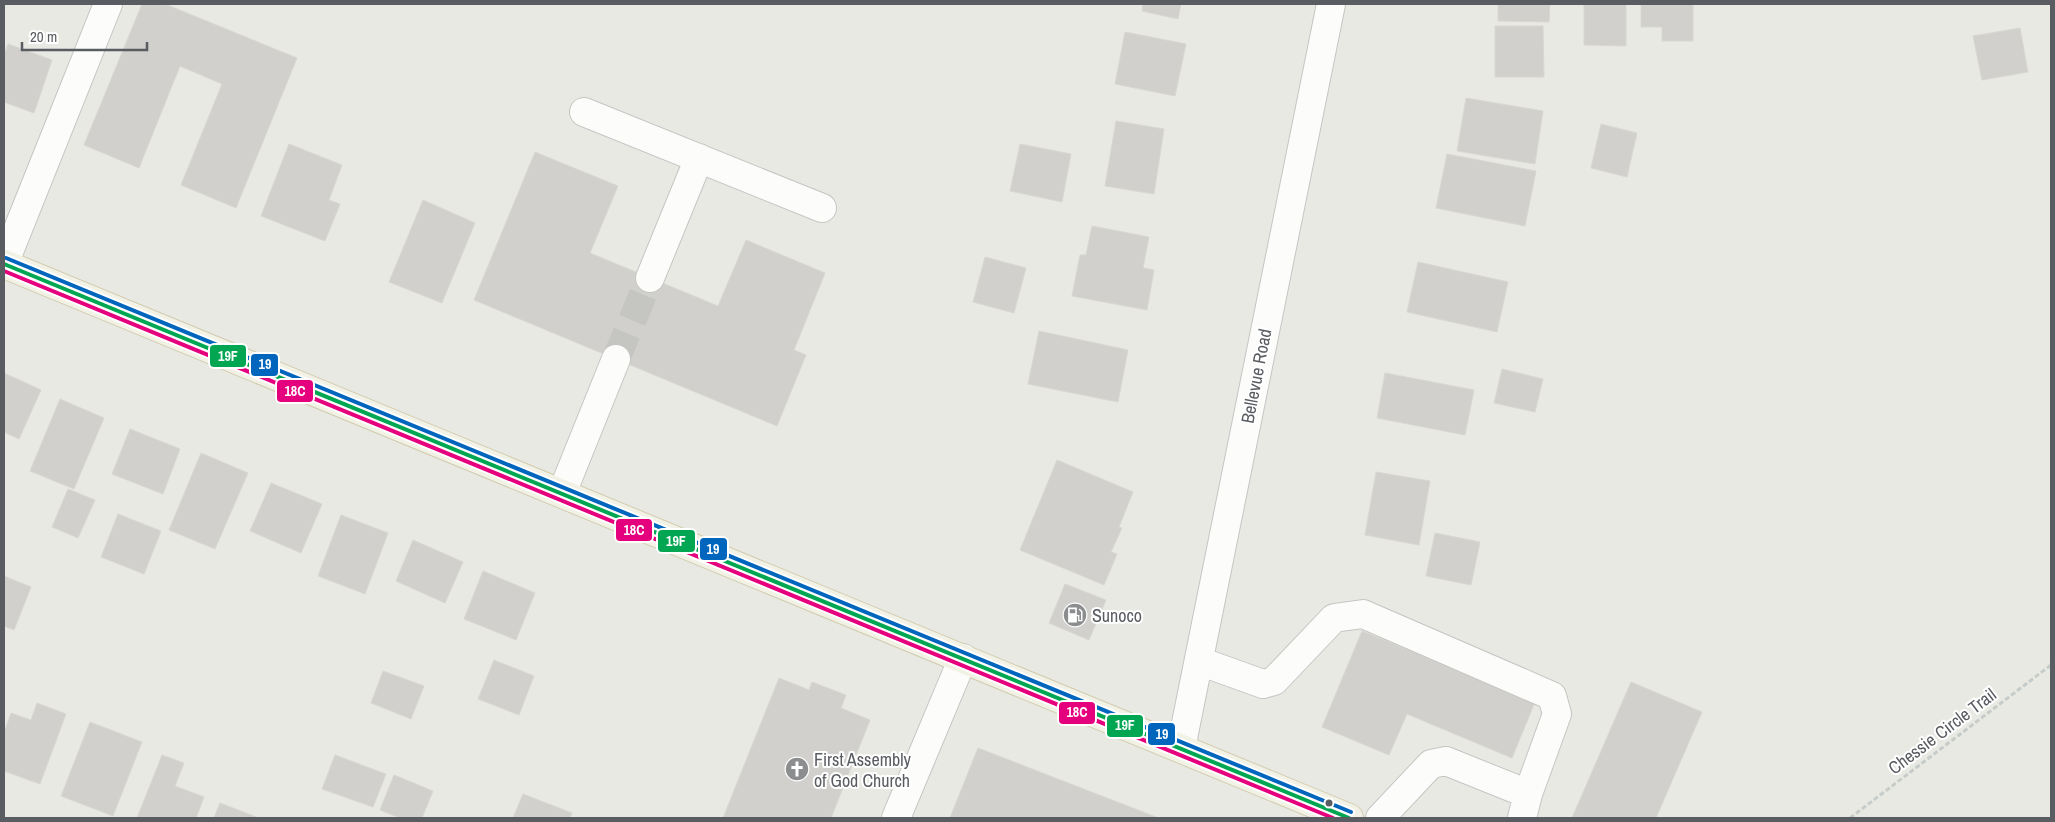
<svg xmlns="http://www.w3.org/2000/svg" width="2055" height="822" viewBox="0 0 2055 822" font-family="'Archivo Narrow',sans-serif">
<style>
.building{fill:#d1d0cd;stroke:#d8d7d2}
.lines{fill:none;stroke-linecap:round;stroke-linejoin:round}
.minor-tunnel{stroke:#c5c6c2;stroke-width:28;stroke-dasharray:28 14;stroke-linecap:butt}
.minor-casing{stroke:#c5c6c4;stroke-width:30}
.major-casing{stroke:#d2ccb0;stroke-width:30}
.path{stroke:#c6ccc9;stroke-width:3;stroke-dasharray:5 2.5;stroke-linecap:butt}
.minor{stroke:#fcfcfb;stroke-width:28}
.major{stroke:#f2f1e6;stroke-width:28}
.bus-1-casing{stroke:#fff;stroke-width:8}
.bus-2-casing{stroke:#fff;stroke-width:8}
.bus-3-casing{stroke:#fff;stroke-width:8}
.bus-1{stroke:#00a651;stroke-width:4}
.bus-2{stroke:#e5007d;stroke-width:4}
.bus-3{stroke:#0065bd;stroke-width:4}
.bus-dot{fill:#595c61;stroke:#fff;stroke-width:2}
.labels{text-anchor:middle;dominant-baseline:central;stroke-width:4;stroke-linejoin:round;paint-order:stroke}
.street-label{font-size:18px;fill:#595c61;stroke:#fff}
.poi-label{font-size:18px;fill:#595c61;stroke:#fff;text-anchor:start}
.line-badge{stroke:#fff;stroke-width:2}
.badge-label{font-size:14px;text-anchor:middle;font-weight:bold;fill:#fff}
</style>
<rect width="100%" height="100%" fill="#e9e9e3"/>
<!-- building -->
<path class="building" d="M142 4H165L297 58 236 208 181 185 222 84 180 66 139 168 84 145Z
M1143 4H1181L1178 19 1142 11Z
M1498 4H1550L1549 22 1498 21Z
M1584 4H1626V46L1584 45Z
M1641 4H1693V41H1662V27H1641Z
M1495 26H1543L1544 77H1495Z
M2020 28 2028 72 1982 80 1973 36Z
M1125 32 1186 44 1175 96 1115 84Z
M8 44 52 60 34 113 4 102V55Z
M1466 98 1543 111 1535 164 1457 151Z
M1116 121 1164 129 1154 194 1105 186Z
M1601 124 1637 133 1627 177 1591 168Z
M289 144 342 165 329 200 340 204 325 241 261 216Z
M1020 144 1071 154 1062 202 1010 191Z
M535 152 618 186 590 253 718 306 746 240 825 273 794 350 806 355 777 426 474 300Z
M1447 154 1536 171 1525 226 1436 208Z
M423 200 475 223 442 303 389 282Z
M1092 226 1149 237 1143 268 1154 270 1147 310 1072 296 1080 255H1086Z
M985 257 1026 268 1014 313 973 302Z
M1418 262 1508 282 1497 332 1407 312Z
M1039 331 1128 350 1118 402 1028 384Z
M1502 369 1543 379 1535 412 1494 403Z
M4 373 41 390 19 439 4 432Z
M1385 373 1474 390 1465 435 1377 418Z
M60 399 104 418 74 489 30 471Z
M130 429 180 449 163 494 112 474Z
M201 453 248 473 215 549 169 530Z
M1057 460 1133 492 1119 527 1122 528 1111 552 1117 554 1104 585 1020 550Z
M1376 472 1430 481 1419 545 1365 535Z
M271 483 322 504 301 553 250 531Z
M68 489 95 500 78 538 52 527Z
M118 514 161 531 144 574 101 557Z
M341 515 388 533 365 594 318 576Z
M1435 533 1480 542 1471 585 1426 576Z
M413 540 463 562 445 603 396 581Z
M483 571 535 593 516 640 464 619Z
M4 576 31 587 14 630 4 626Z
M1065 584 1106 600 1089 640 1049 623Z
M1362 631 1535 702 1512 758 1407 714 1389 755 1322 727Z
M494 660 534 676 519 715 478 699Z
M383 671 424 686 411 719 371 703Z
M779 678 809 690 812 682 846 695 841 708 870 720 831 818H723Z
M1631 682 1702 712 1656 818H1572Z
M37 703 66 714 40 784 4 771V733L11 713 31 720Z
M90 722 142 742 113 816 61 796Z
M978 748 1156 817V818H950Z
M162 755 184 763 175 786 204 797 196 818H137Z
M335 755 386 774 373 807 322 789Z
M394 775 433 791 422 818H400L380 810Z
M523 794 572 813 570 818H513Z
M220 803 259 818H214Z"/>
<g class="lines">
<!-- minor-tunnel -->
<path class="minor-tunnel" d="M616 359 650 278"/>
<!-- minor casing -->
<g class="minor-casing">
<path id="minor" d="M584 112 822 208
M4 264 108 4
M650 278 699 158
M562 493 616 359
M1199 661 1263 684 1274 681 1334 618 1363 614 1552 696 1557 714 1528 794 1522 818
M1181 748 1331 4
M896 818 963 658
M1380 818 1431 764 1446 761 1528 794"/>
</g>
<!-- major casing -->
<g class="major-casing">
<path id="major" d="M4 264 1349 818"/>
</g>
<!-- path -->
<path class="path" d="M1850 818 2051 665"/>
<!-- minor -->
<use href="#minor" class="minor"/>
<!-- major -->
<use href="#major" class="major"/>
<!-- bus-1 casing -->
<g class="bus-1-casing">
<path id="bus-1" d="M4 264 1349 818"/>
</g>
<!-- bus-2 casing -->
<g class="bus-2-casing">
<path id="bus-2" d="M4 271 1333 818"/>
</g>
<!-- bus-3 casing -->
<g class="bus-3-casing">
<path id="bus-3" d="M6 258 1351 812"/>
</g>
<!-- bus-1 -->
<use href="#bus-1" class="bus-1"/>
<!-- bus-2 -->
<use href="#bus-2" class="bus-2"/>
<!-- bus-3 -->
<use href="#bus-3" class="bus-3"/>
</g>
<!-- icons -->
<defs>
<g id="fuel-disc" transform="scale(1.25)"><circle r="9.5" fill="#8b8d8e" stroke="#fff"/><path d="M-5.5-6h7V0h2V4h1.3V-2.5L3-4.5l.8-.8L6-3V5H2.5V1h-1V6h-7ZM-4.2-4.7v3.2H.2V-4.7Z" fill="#fff"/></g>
<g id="church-disc" transform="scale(1.25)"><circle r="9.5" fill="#8b8d8e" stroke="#fff"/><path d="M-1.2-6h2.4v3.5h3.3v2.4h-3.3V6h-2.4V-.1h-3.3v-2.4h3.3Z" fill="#fff"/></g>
</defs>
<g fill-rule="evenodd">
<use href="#fuel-disc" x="1075" y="615"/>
<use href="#church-disc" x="797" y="769"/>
</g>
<!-- markers -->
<circle class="bus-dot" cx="1329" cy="803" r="4.5"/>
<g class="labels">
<!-- street labels -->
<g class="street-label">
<text transform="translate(1256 376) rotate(-79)">Bellevue Road</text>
<text transform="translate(1942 731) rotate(-37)">Chessie Circle Trail</text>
</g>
<!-- poi labels -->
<g class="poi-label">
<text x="1092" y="615">Sunoco</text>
<text x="814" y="759">First Assembly<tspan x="814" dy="21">of God Church</tspan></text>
</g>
</g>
<g class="line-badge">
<rect x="209" y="344" width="38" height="24" rx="5" fill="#00a651"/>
<rect x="250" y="353" width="29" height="24" rx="5" fill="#0065bd"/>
<rect x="276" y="379" width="38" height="24" rx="5" fill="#e5007d"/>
<rect x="615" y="518" width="38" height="24" rx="5" fill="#e5007d"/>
<rect x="657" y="529" width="39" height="24" rx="5" fill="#00a651"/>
<rect x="699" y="537" width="29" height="24" rx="5" fill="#0065bd"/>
<rect x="1058" y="701" width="38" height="24" rx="5" fill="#e5007d"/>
<rect x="1106" y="714" width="38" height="24" rx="5" fill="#00a651"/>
<rect x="1147" y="722" width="29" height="24" rx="5" fill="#0065bd"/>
</g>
<g class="badge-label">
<text x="228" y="361">19F</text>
<text x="265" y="369">19</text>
<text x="295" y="396">18C</text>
<text x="634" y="535">18C</text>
<text x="676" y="546">19F</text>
<text x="713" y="554">19</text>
<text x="1077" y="717">18C</text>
<text x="1125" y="730">19F</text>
<text x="1162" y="739">19</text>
</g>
<!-- border -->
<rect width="2055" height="822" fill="none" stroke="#595c61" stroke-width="10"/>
<!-- scale -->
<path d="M22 42v8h125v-8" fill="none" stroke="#595c61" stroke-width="2.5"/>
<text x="30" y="42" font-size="15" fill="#595c61" stroke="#ffffff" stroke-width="4" paint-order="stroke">20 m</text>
</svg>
